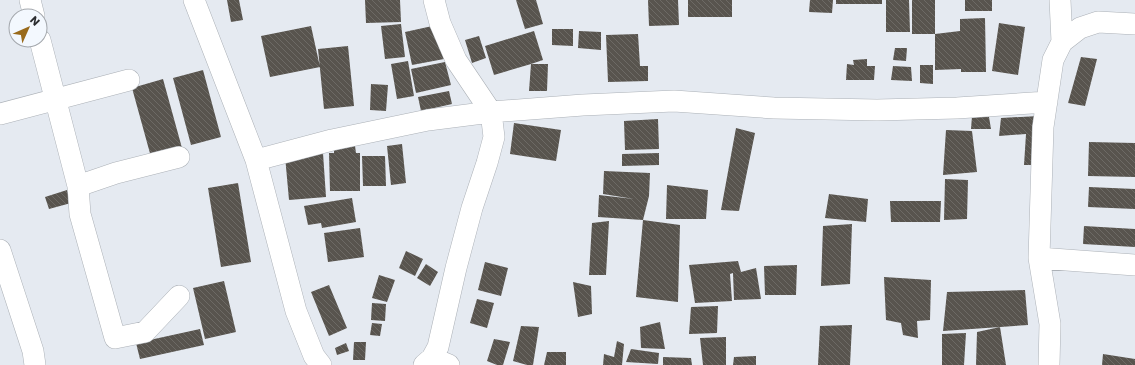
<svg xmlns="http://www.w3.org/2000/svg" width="1135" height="365" viewBox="0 0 1135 365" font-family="Poppins,sans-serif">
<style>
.building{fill:url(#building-back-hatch)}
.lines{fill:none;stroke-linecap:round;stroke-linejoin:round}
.street-casing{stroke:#acb1b7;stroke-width:22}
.street{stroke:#fff;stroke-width:21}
</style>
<defs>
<pattern id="building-back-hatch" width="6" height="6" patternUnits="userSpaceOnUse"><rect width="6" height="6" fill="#58544e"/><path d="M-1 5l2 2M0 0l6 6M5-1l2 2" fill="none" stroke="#6d6a65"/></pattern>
</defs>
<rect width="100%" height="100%" fill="#e5eaf1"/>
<!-- building -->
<path class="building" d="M227 0H239L243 20 231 22Z
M365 0H400L401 22 366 23Z
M516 0H536L543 24 525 29Z
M648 0H678L679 25 649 26Z
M688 0H732V17H688Z
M810 0H833L832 13 809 12Z
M836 0H882V4H836Z
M886 0H909L910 32H886Z
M912 0H935V34H912Z
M965 0H992V11H965Z
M985 18 986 72H961V69L935 70V34L960 31V19Z
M999 23 1025 27 1018 75 992 71Z
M401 24 405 57 385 59 381 26Z
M437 25 444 59 412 65 405 32Z
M311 26 320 67 270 77 261 36Z
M552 29H573V46L552 45Z
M534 31 543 60 531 64H548L547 91H529L531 64 494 75 485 46Z
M579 31 601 32V50L578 48Z
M638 34 640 66H648V81L608 82 606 35Z
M479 36 486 58 472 63 465 40Z
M348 46 354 106 324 109 318 49Z
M895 48H907L906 61 893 60Z
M1081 57 1097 59 1085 106 1068 103Z
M867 59V66H875L874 80H846L847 64 854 65 853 60Z
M408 61 414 96 397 99 391 64Z
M445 62 451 85 416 93 411 69Z
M920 65H933V84L920 83Z
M893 66 911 67 912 81 891 80Z
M203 70 221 137 191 145 173 78Z
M163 79 182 148 151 157 132 88Z
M371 84 388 85 386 111 370 110Z
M449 91 452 104 421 111 418 97Z
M972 116 989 117 991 129H971Z
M1039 116 1035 165H1024L1026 134 999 136 1001 118Z
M658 119 659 149 625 150 624 121Z
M514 123 561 130 556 161 510 154Z
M736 128 755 133 739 211 721 210Z
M946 130 972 131 977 172 943 175Z
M1089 142 1135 143V177L1088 176Z
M402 144 406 183 391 185 387 146Z
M334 146H355L356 153H360V191H330L329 153H334Z
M323 153 326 197 289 200 285 156Z
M659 153V165L622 166V154Z
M362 156H385L386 186H363Z
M604 171 650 173 649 196 643 220 680 225 678 302 636 297 643 220 598 217 599 195 634 199 603 194Z
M945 179 968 180 967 219 944 220Z
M238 183 251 262 221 267 208 188Z
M667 185 708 190 706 219H666Z
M1089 187 1135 189V209L1088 207Z
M67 190 71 203 49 209 45 197Z
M829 194 868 199 866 222 825 218Z
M352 198 356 222 322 228 321 223 308 225 304 206Z
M890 201H941L940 222H891Z
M609 221 606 275H589L592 223Z
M852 224 850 284 821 286 823 226Z
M1084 226 1135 229V247L1083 244Z
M360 228 364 257 328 262 324 233Z
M406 251 423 259 415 276 399 268Z
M738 261 741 272 756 268 761 299 734 300 733 273 730 274 732 301 695 303 689 265Z
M485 262 508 268 501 296 478 290Z
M426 264 438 272 430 286 417 278Z
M797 265 796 295H765L764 266Z
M379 275 395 280 387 302 372 298Z
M884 277 931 280 930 320 917 321 918 338 903 335 901 323 886 320Z
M224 281 236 332 205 339 193 288Z
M573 282 591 286 592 314 578 317Z
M329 285 347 328 329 336 311 292Z
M1025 290 1028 325 943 331 947 292Z
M477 299 494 303 487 328 470 323Z
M372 303 386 304 385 321 371 320Z
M718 306 717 333 689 334 691 307Z
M660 322 665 349 641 348 640 327Z
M372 323 382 324 380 336 370 335Z
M852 325 850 365H818L820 326Z
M521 326 539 327 533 365H527L513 361Z
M1000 327 1006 365H976L977 332Z
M200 329 204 345 140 359 136 343Z
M966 333 964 365H942V334Z
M726 337V365H703L700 338Z
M494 339 510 342 503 365H497L487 361Z
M617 341 624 344 622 365H603L604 354 614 357Z
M354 342H366L365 360H353Z
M346 343 349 351 337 355 335 348Z
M631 349 659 353 658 364 626 362Z
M547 352H566V365H544Z
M1103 354 1135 359V365H1102Z
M756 356V365H733L734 357Z
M663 357 691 358 692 365H663Z"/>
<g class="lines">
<!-- street casing -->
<g class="street-casing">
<path id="street" d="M30 0 34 16
M194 0 256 160 296 311 314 356 321 365
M1060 0 1062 42
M40 40 78 186 80 214 115 338 145 332 179 296
M0 114 129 80
M256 160 332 140 428 120 491 112 583 105 674 101 774 108 877 110 957 108 1047 102
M78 186 116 173 179 157
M0 250 33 351 35 365
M1039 258 1135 265
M432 358 449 365
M424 365 432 358 438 347 456 268 472 208 487 163 494 137 491 112 456 60 440 23 434 0
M1049 365 1050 324 1039 258 1043 127 1053 60 1062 42 1080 28 1098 22 1135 24"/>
</g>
<!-- street -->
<use href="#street" class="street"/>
</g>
<!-- north arrow -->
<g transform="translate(28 28) rotate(45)"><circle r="19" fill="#f3f8fe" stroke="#a3a7ac"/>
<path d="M0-3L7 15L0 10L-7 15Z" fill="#996a1b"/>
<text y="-6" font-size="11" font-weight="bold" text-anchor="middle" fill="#2b2d30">N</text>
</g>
</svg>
